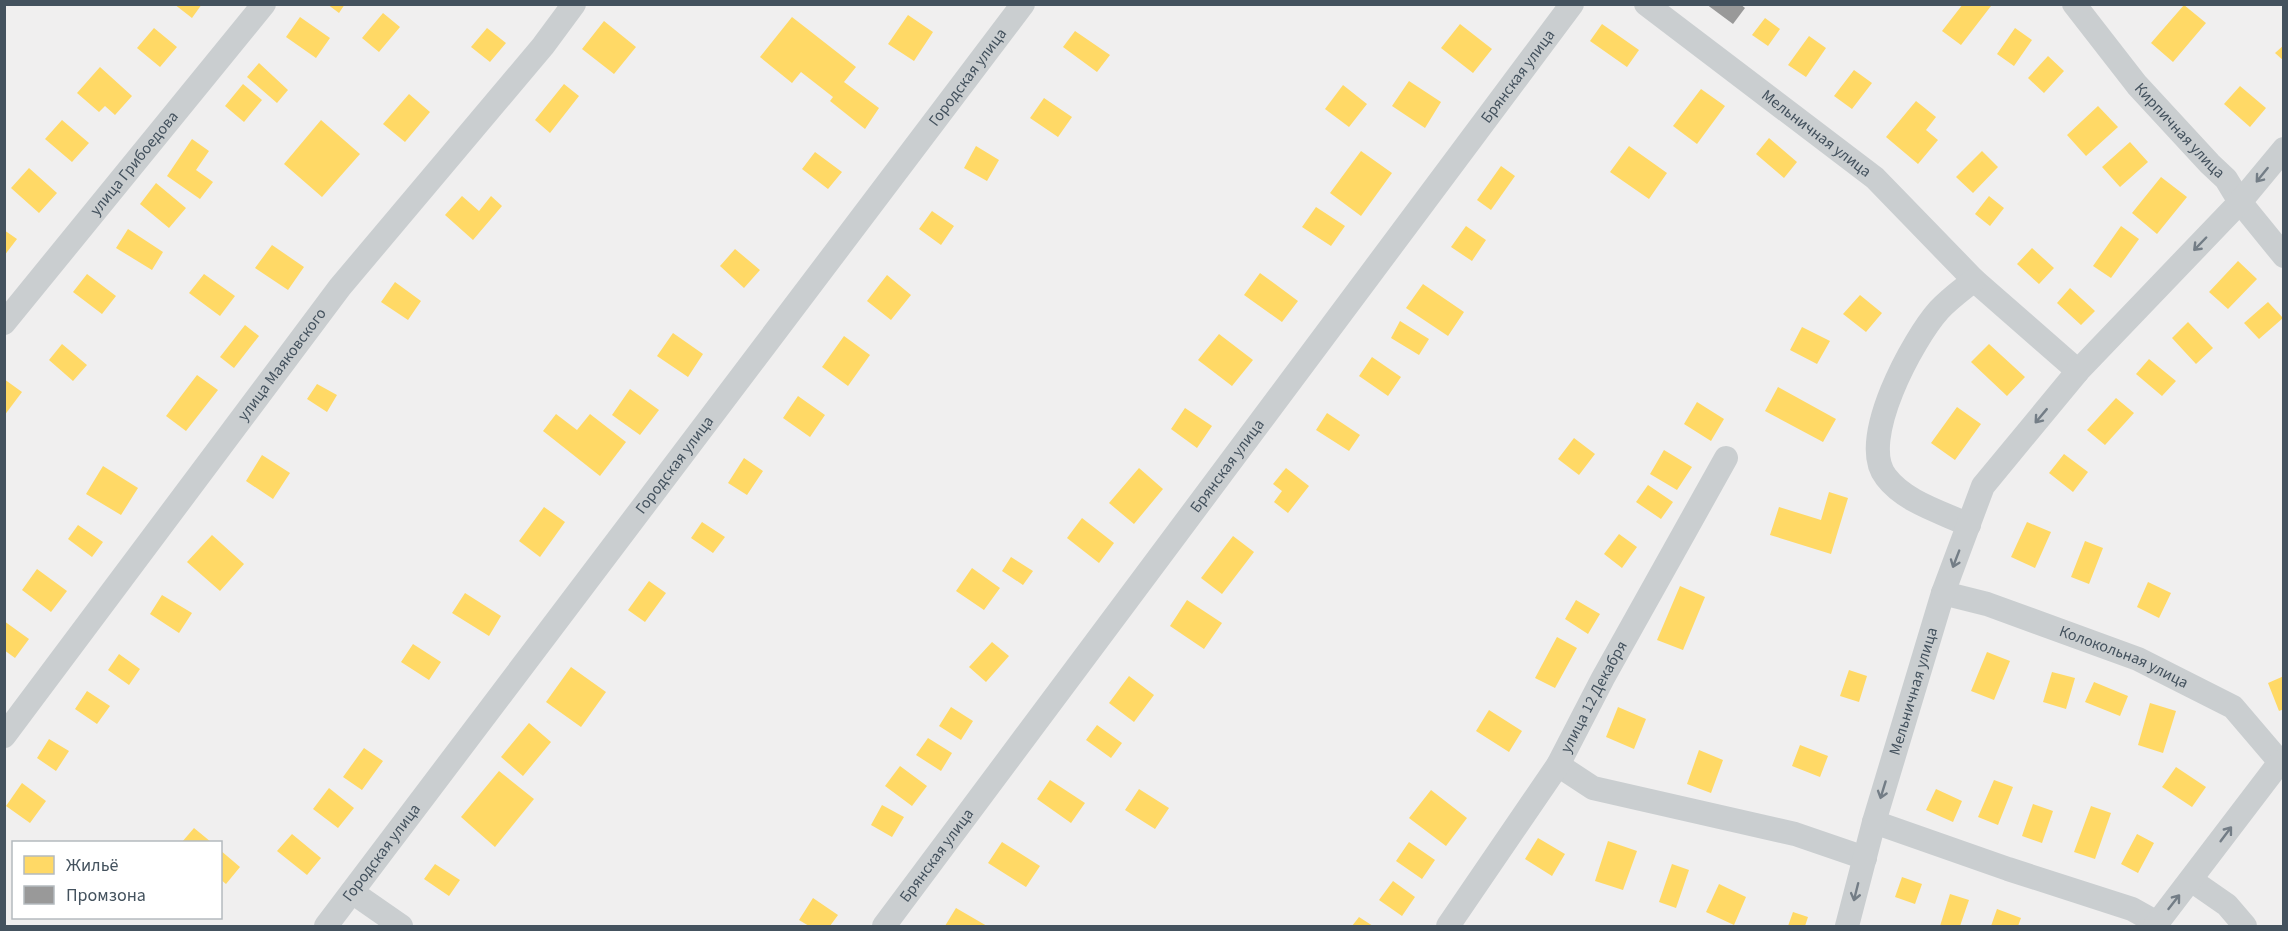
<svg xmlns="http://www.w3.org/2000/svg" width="2288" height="931" viewBox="0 0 2288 931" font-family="'Source Sans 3',sans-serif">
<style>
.homes{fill:#ffd966}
.industry{fill:#999}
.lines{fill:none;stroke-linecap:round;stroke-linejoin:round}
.street{stroke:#caced0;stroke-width:24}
.oneway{stroke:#737d86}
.labels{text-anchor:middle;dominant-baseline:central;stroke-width:6;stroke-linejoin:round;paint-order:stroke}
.street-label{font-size:16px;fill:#44525e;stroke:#fff}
</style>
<rect width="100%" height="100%" fill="#f0efef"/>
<!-- homes -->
<path class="homes" d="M174 4H202L192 18Z
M327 4H345L339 13Z
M1963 4 1991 6 1961 45 1942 31Z
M2184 5 2206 23 2173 62 2151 43Z
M383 13 400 27 379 52 362 38Z
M908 15 933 32 914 61 888 44Z
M300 17 330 38 316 58 286 37Z
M792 17 856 67 844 82 879 108 865 129 830 101 833 97 801 72 792 83 760 57Z
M1765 18 1780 29 1768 46 1752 35Z
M604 21 636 47 614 74 582 49Z
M1460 24 1492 49 1473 73 1441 48Z
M1602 24 1639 50 1627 67 1590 41Z
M154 28 177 47 160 67 137 48Z
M487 28 506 43 490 62 471 47Z
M2015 28 2032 40 2014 66 1997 54Z
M1075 31 1110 55 1097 72 1063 47Z
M1809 36 1826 48 1806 77 1788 65Z
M2284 45V61L2275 53Z
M2048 56 2064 71 2044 93 2028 78Z
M259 63 288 90 277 103 247 77Z
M100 67 132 96 115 115 105 106 99 112 77 93Z
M1854 70 1872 83 1852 109 1834 96Z
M1409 81 1441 102 1425 128 1392 106Z
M243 84 262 100 244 122 225 106Z
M564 84 579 96 550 133 535 120Z
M1343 85 1367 104 1349 127 1325 109Z
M2240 86 2266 108 2250 127 2224 104Z
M1701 89 1725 106 1697 144 1673 126Z
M409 94 430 112 405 142 383 124Z
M1044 98 1072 117 1058 137 1030 118Z
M1916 101 1936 117 1926 130 1938 140 1918 164 1886 137Z
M2098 106 2118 127 2086 156 2067 135Z
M62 120 89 143 72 162 45 139Z
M321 120 360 154 322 197 284 164Z
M1769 138 1797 162 1784 178 1756 154Z
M192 139 209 151 196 170 213 182 200 199 167 176Z
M2130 142 2148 162 2120 187 2102 167Z
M976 146 999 160 987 181 964 168Z
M1629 146 1667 173 1649 199 1610 172Z
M1361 151 1392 173 1361 216 1330 193Z
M1982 151 1998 167 1973 193 1956 177Z
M815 152 842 172 828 189 802 169Z
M1501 166 1515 176 1491 210 1477 200Z
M29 168 57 193 39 213 11 188Z
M2161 177 2187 197 2157 234 2132 213Z
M156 183 186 208 169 228 140 204Z
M462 196 479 211 491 196 502 206 473 240 445 215Z
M1989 196 2004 208 1990 226 1975 214Z
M1316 207 1345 226 1331 246 1302 227Z
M932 211 954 226 941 245 919 229Z
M1466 226 1486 240 1472 261 1451 247Z
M2121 226 2139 239 2111 278 2093 266Z
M128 229 163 252 152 270 116 248Z
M4 230 17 239 4 256Z
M272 245 304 267 288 290 255 268Z
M2032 248 2054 268 2039 284 2017 264Z
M735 249 760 270 744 288 720 266Z
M2238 261 2257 279 2228 309 2209 292Z
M1260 273 1298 301 1282 322 1244 295Z
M87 274 116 296 102 314 73 292Z
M204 274 235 296 220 316 189 293Z
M887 275 911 295 891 320 867 301Z
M395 282 421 301 408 320 381 302Z
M1423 284 1464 312 1448 336 1406 308Z
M2070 288 2095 311 2081 325 2057 303Z
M1860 295 1882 313 1866 332 1843 314Z
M2268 302 2283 318 2259 339 2244 323Z
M1400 321 1429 339 1419 355 1391 338Z
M2188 322 2213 348 2196 364 2172 338Z
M245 325 259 336 234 368 220 357Z
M1802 327 1830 341 1817 364 1790 350Z
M673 333 703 354 688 377 657 356Z
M1219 334 1253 360 1232 386 1198 360Z
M844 336 870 355 848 386 822 367Z
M62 344 87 365 73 381 49 360Z
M1989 344 2025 377 2007 396 1971 362Z
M1372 357 1401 377 1388 396 1359 376Z
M2149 359 2176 381 2162 396 2136 374Z
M197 375 218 390 186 431 166 416Z
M4 379 22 392 4 416Z
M317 384 337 395 327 412 307 399Z
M1778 387 1836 419 1823 442 1765 411Z
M630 389 659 410 640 435 612 415Z
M798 396 825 415 810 437 783 418Z
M2116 398 2134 413 2105 445 2087 430Z
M1697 402 1724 419 1711 441 1684 424Z
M1957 407 1981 424 1955 460 1931 443Z
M1185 408 1212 426 1197 448 1171 429Z
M1327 413 1360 435 1349 451 1316 430Z
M556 414 577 430 590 414 626 442 600 476 543 431Z
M1574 438 1595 454 1579 475 1558 459Z
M1664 450 1692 467 1677 490 1650 474Z
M2064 454 2088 472 2073 492 2049 473Z
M262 455 290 473 273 499 246 481Z
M744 458 763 471 747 495 728 483Z
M103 466 138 488 121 515 86 494Z
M1139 468 1163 489 1134 524 1109 503Z
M1286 468 1309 486 1288 513 1274 502 1282 491 1273 484Z
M1648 485 1673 502 1661 519 1636 502Z
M1829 492 1848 498 1831 554 1770 535 1779 507 1821 520Z
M544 507 565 522 540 557 519 541Z
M1082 518 1114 543 1099 563 1067 538Z
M702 522 725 537 713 553 691 538Z
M2027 522 2051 532 2035 568 2011 557Z
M78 525 103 542 92 557 68 539Z
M1619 534 1637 547 1622 568 1604 554Z
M212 535 244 564 220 591 187 562Z
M1233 536 1254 552 1222 594 1201 578Z
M2085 541 2103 548 2089 584 2071 577Z
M1011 557 1033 571 1023 585 1002 571Z
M972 568 1000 588 984 610 956 591Z
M37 569 67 591 51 612 22 590Z
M649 581 666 593 645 622 628 610Z
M2148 582 2171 593 2159 618 2137 607Z
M1680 586 1705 597 1683 650 1657 640Z
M465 593 501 616 489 636 452 613Z
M162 595 192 613 179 633 150 614Z
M1187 600 1222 623 1204 649 1170 626Z
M1576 600 1600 614 1588 634 1565 619Z
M4 621 29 639 15 658 4 650Z
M1557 637 1577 648 1555 688 1535 678Z
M992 642 1009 656 986 682 969 667Z
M413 644 441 662 429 680 401 662Z
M1987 652 2010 661 1994 700 1971 691Z
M119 654 140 669 129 685 108 670Z
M571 667 606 692 581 727 546 702Z
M1849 670 1867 676 1859 702 1840 696Z
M2052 672 2075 678 2066 709 2043 702Z
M1129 676 1154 695 1134 722 1109 703Z
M2284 676V709L2279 711 2268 683Z
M2094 682 2128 696 2120 716 2085 702Z
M87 691 110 706 97 724 75 709Z
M2150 703 2176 711 2163 753 2138 745Z
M951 707 973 721 961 740 939 726Z
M1618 707 1646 719 1634 749 1606 737Z
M1489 710 1522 731 1509 752 1476 731Z
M529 723 551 742 523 776 501 757Z
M1097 725 1122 743 1111 758 1086 740Z
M928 738 952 753 941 771 916 755Z
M49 739 69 751 56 771 37 758Z
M1800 745 1828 756 1820 777 1792 766Z
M364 748 383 761 362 790 343 777Z
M1699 750 1723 760 1711 793 1687 784Z
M900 766 927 786 912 806 885 786Z
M2176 767 2206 787 2192 807 2162 787Z
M499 771 534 799 495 847 461 817Z
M1050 780 1085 803 1071 823 1037 799Z
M1994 780 2013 787 1998 825 1978 817Z
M22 783 46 801 30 823 6 806Z
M329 788 354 808 338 828 313 809Z
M1139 789 1169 808 1155 829 1125 810Z
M1936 789 1962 801 1953 822 1926 810Z
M1431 790 1467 818 1446 846 1409 818Z
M2033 804 2053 811 2042 843 2022 836Z
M882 805 904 817 892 837 871 825Z
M2091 806 2111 813 2095 859 2074 852Z
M194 828 211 842H182Z
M292 834 321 858 307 875 277 851Z
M2137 834 2154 843 2138 873 2121 864Z
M1538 838 1565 854 1552 876 1525 859Z
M1608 841 1637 851 1623 890 1595 881Z
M1002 842 1040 866 1026 887 988 863Z
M1409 842 1435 860 1422 879 1396 861Z
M220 850 240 867 226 884 220 879Z
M435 864 460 880 449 896 424 879Z
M1672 864 1689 870 1676 908 1659 902Z
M1902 877 1922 884 1915 904 1895 897Z
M1393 881 1415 897 1402 916 1379 900Z
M1719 884 1746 897 1734 925 1706 912Z
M1950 894 1969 900 1960 926H1940Z
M813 898 838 915 830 926H809L799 920Z
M956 908 987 926H945Z
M1997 909 2021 918 2018 926H1991Z
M1793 912 1808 917 1805 926H1788Z
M1359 917 1373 926H1352Z"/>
<!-- industry -->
<path class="industry" d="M1706 4H1740L1745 8 1733 24Z"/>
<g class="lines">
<!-- street -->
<g class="street">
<path id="s1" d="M1646 4 1875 178 1974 280 2078 371"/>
<path id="s2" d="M2074 4 2137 85 2210 164 2226 179 2240 202 2284 256"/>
<path id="s3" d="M4 323 264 4"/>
<path d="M1969 525C1941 512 1905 502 1886 477 1857 441 1913 339 1939 310 1949 299 1963 289 1974 280"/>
<path id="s4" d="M1943 593 1987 604 2138 659 2233 707 2280 762"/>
<path id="s5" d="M4 736 340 287 543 46 574 4"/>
<path d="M1558 765 1593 788 1795 834 1865 858"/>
<path d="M1874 822 2008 869 2132 909 2157 923"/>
<path d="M2191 880 2227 905 2245 926"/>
<path d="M352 892 401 926"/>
<path id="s6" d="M326 926 1023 4"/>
<path id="s7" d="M884 926 1572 4"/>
<path id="s8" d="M1448 926 1558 765 1603 678 1726 458"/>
<path id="s9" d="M1847 926 1874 822 1943 593 1983 486 2078 371 2240 202 2284 149"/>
<path d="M2155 926 2280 762 2284 761"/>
</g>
</g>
<!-- one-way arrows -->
<defs><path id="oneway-shaft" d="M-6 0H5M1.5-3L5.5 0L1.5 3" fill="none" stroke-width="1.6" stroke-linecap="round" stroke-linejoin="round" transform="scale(1.5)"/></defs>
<g class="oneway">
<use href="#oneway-shaft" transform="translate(2262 175) rotate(129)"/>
<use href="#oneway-shaft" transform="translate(2200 244) rotate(134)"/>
<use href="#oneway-shaft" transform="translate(2041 416) rotate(130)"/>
<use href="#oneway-shaft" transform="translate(1956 559) rotate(111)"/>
<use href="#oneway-shaft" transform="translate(1883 790) rotate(107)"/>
<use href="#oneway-shaft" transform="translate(2226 834) rotate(-53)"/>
<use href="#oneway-shaft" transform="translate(1856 892) rotate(104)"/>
<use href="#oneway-shaft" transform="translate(2174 902) rotate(-52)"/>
</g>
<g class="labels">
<!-- street labels -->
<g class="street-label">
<text stroke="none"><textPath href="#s7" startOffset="1060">Брянская улица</textPath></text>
<text stroke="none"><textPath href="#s6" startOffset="1064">Городская улица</textPath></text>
<text stroke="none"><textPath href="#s2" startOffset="165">Кирпичная улица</textPath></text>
<text stroke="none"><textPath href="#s1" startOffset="214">Мельничная улица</textPath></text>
<text stroke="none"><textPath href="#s3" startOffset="206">улица Грибоедова</textPath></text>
<text stroke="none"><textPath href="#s5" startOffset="464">улица Маяковского</textPath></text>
<text stroke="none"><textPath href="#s6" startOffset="578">Городская улица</textPath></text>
<text stroke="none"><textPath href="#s7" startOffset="574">Брянская улица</textPath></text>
<text stroke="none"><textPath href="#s4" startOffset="192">Колокольная улица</textPath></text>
<text stroke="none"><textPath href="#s9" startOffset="244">Мельничная улица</textPath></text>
<text stroke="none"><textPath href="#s8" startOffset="272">улица 12 Декабря</textPath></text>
<text stroke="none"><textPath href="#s6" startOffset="92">Городская улица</textPath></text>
<text stroke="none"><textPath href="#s7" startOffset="88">Брянская улица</textPath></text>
</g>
</g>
<!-- border -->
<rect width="2288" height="931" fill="none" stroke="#44525e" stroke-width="12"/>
<!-- legend -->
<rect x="12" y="841" width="210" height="78" fill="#ffffff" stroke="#b4babf" stroke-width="1.5"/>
<rect x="24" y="856" width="30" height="18" fill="#ffd966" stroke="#b4babf" stroke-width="1.5"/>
<text x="66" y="871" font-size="18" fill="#44525e">Жильё</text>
<rect x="24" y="886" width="30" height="18" fill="#999999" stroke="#b4babf" stroke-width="1.5"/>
<text x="66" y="901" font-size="18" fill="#44525e">Промзона</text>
</svg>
